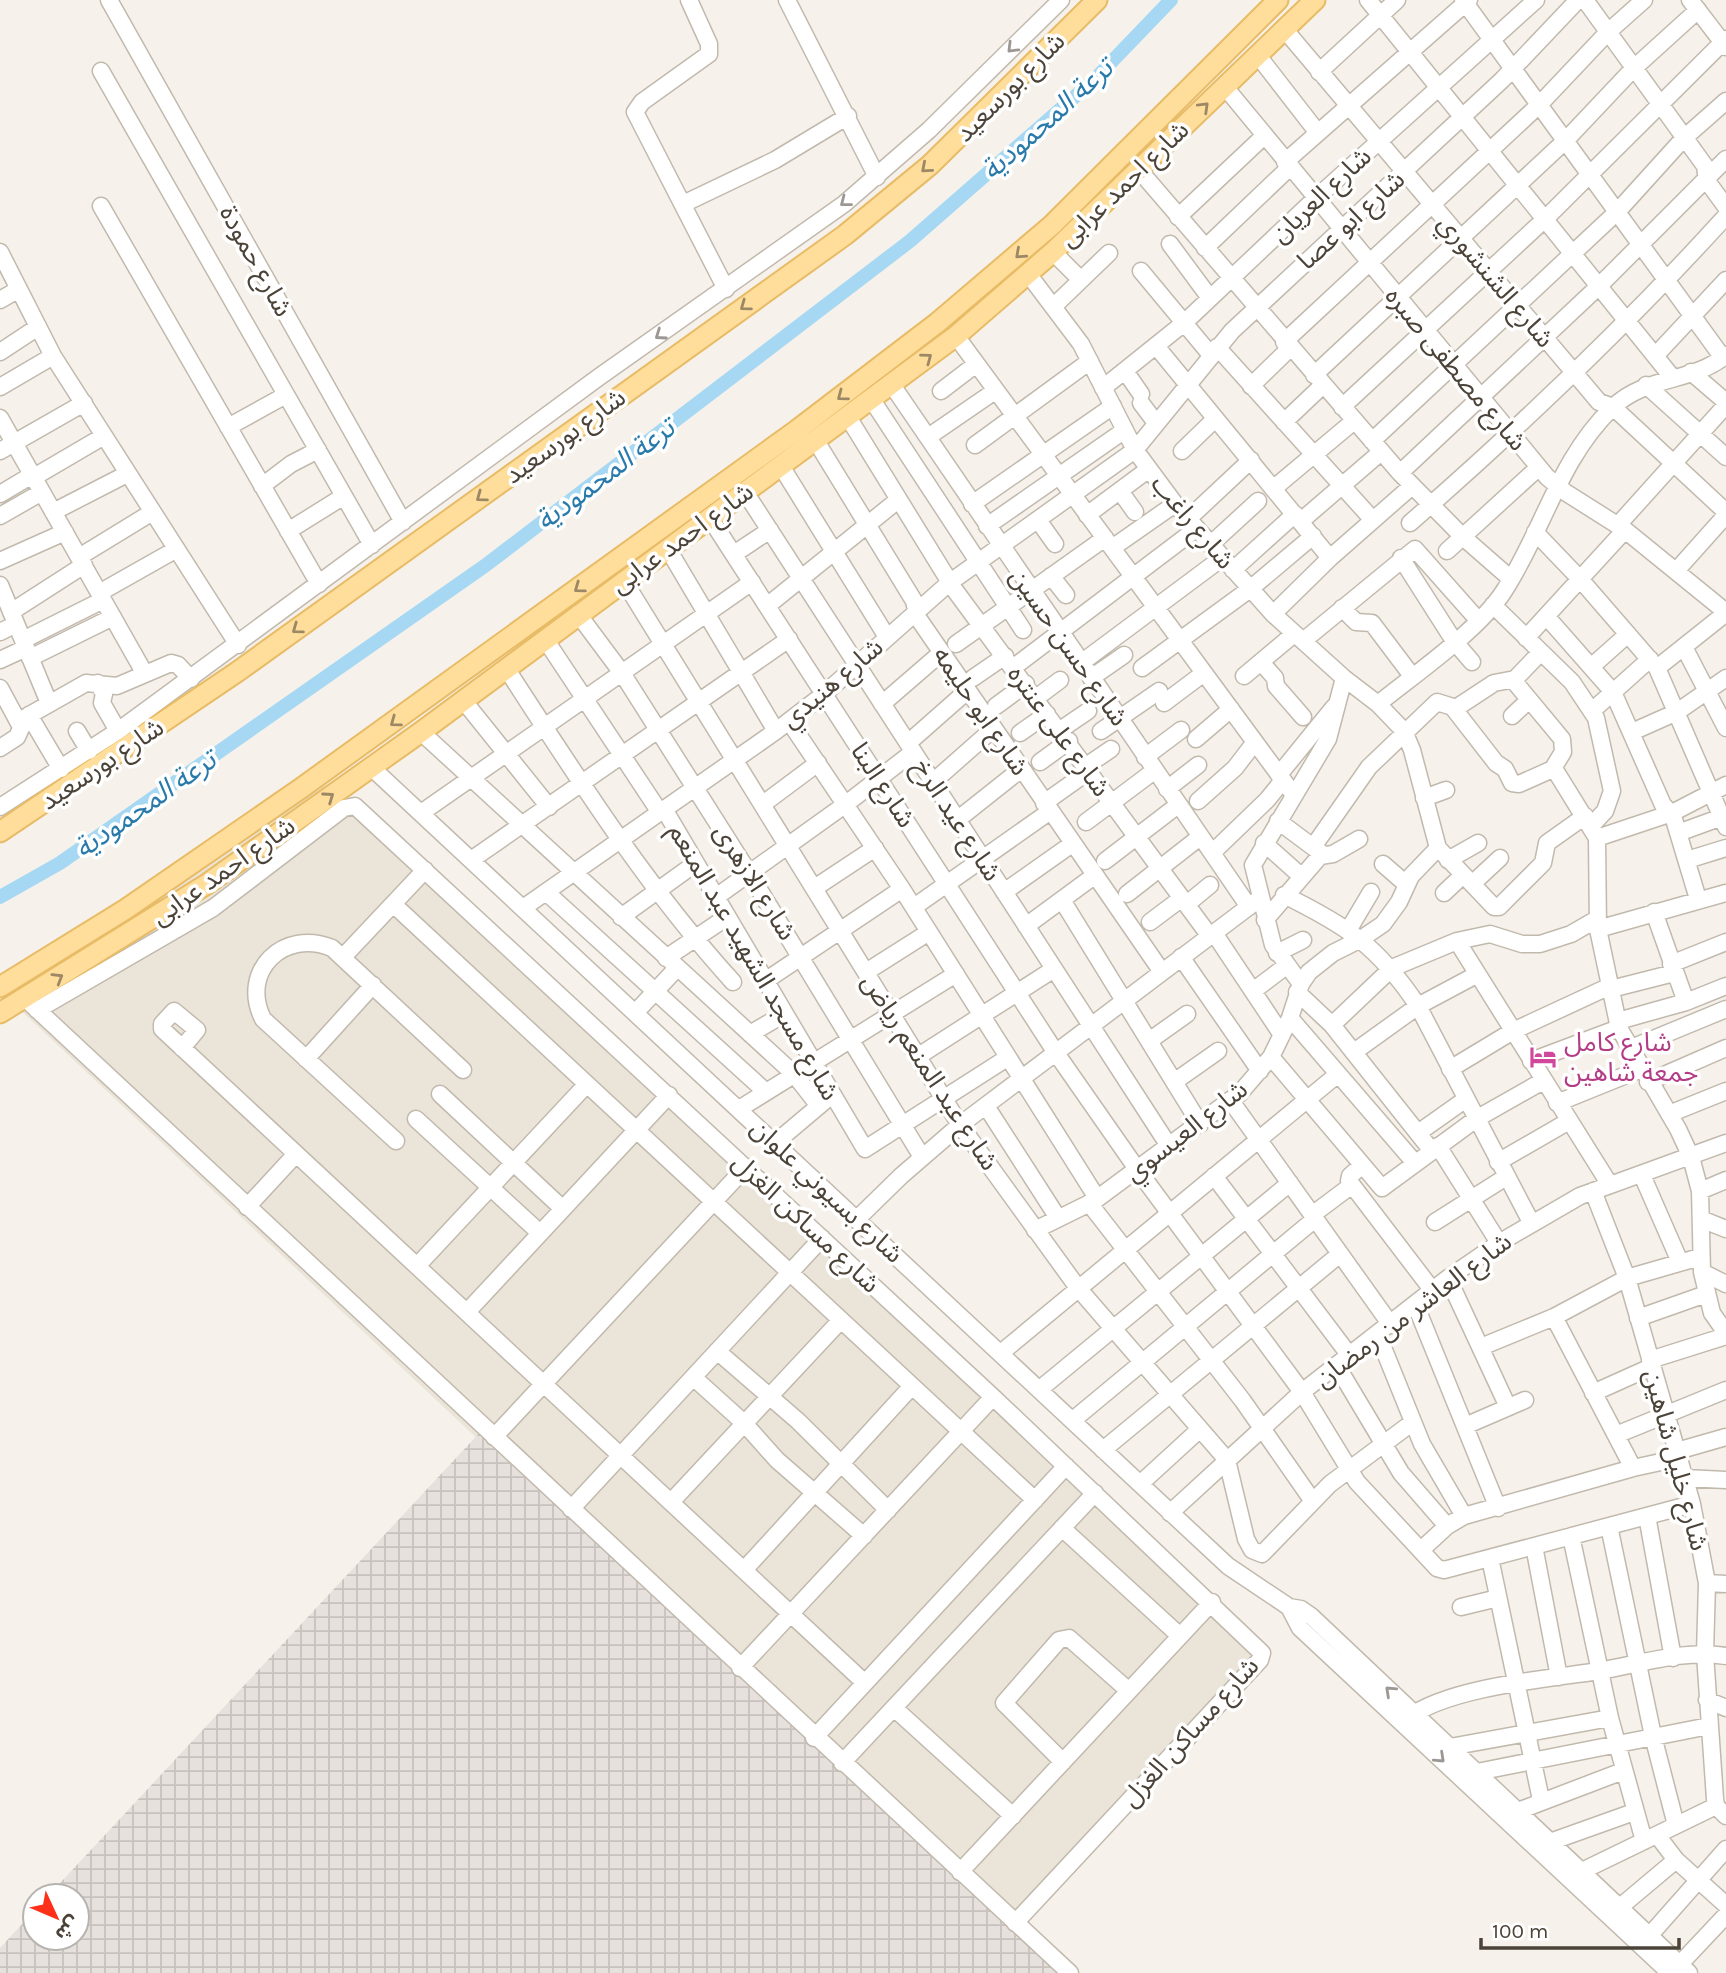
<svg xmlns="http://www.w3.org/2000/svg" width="1726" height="1973" viewBox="0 0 1726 1973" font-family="Karla,'Noto Sans Arabic',sans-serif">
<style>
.residential{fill:#eae4d9}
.industrial{fill:url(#industrial-grid)}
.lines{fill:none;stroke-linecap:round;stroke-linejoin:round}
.canal{stroke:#a6d8f3;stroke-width:14}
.minor-casing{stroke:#c2b9ad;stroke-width:19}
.major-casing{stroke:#e8bb66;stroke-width:23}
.minor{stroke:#fff;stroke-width:16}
.major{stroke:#ffde9b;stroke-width:19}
.oneway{stroke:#9c9792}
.oneway2{stroke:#9c8865}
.labels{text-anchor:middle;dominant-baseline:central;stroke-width:7;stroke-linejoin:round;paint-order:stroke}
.street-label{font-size:26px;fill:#4b4238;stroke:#fff}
.hotel-label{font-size:26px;fill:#b23c85;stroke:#fff;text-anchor:start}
.water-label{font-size:28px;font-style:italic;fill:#297aaa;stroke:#fff}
</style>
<defs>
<pattern id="industrial-grid" width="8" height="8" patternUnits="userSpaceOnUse" patternTransform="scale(1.75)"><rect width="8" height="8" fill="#e6e1dc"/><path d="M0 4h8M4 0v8" fill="none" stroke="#c7c2be"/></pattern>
</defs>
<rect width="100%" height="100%" fill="#f6f2eb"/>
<!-- residential -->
<path class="residential" d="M317 778 1266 1661 1010 1938 0 991Z"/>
<!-- industrial -->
<path class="industrial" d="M483 1429 1067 1973H0V1948L35 1910V1938H77V1896H48Z"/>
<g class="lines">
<!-- canal -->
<path class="canal" d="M0 897 60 863 486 565 910 241 1095 79 1171 0"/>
<!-- minor casing -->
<g class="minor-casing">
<path id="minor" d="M109 0 403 522
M689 0 709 44V54L642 102 635 112 726 289
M787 0 877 177
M1368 0 1672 377
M1463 0 1723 358
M1585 0 1705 166 1707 181 1726 207
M1690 0 1726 47
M1285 30 1599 402 1613 407 1726 512
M1259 57 1318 133
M101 71 372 545
M1319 72 1397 0
M1225 87 1547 477 1565 492 1625 530 1726 612
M1285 162 1469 0
M1139 170 1400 473 1463 537 1511 579
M683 204 775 160 848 116
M101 206 319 584
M1178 217 1264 136
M1170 244 1210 298
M1205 248 1290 167
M0 252 53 356 238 645
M1053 252 1081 280
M1141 271 1210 354
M1029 275 1081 344 1135 450 1175 504 1273 614 1344 678 1378 704 1404 731 1412 750 1438 848 1494 907H1499L1543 863 1547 843 1585 816
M0 300 19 289
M1053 307 1109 253
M956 336 1294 795
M1284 342 1539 105 1608 32 1644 0
M1156 346 1330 558
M1217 347 1372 519
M0 352 38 327
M1655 356 1726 280
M1125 371 1141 394
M1691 372 1726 402
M1314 375 1565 141 1634 68 1698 10
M892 385 1249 907
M1646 385 1726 457
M1251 386 1290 348
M0 387 53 356
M1103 388 1184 323 1315 199 1536 0
M941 391 975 365
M872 400 1023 630
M1141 403 1156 423
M1342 407 1545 219 1726 39
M848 417 954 589 1206 931 1216 936 1282 1035
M0 418 145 674
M1284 422 1323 385
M228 427 286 395
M928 437 995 391
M816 441 914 601 918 618 1162 972
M1372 441 1617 212 1684 138 1726 101
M975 445 1090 361
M0 451 84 403
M1182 451 1215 419
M781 466 887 637
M1400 473 1599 286 1726 159
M34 477 104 436
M262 486 291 464 318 450
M1274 488 1354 421
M1120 491 1135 512
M745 492 1169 1146
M0 494 32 475
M972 504 1113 406
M53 512 127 474
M1087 515 1149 469
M0 516 42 492
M710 518 1056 1053 1137 1169 1302 1392 1357 1482 1437 1568 1444 1570 1692 1504
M1188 519 1251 460
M1038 520 1055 544
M1301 521 1381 452
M1410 523C1521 426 1627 325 1726 216
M1618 525 1726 405
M987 526 1125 430
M288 531 344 496
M1535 532 1580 579 1657 668 1726 827
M1210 545 1258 501
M1112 548 1175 504
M668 549 776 731
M1447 551 1538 468
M734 554 770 530
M79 557 151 513
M1401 558 1454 641 1472 662
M0 561 65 532
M1233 570 1295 514
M1676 571 1726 515
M1051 576 1066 595
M624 581 960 1125 1078 1288 1227 1460 1246 1539 1252 1550 1262 1554 1330 1484 1413 1422
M0 585 49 703
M99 593 175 550
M1493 605 1572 682 1596 718 1612 791 1605 811 1591 826
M767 606 898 500
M1342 608 1356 622 1372 623 1412 676
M11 612 84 565
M578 614 622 673 749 873 922 1157
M1273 614 1330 558 1412 486
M1546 616 1613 692 1663 805 1673 816 1698 899
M0 632 16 624
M1526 638 1625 530
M545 639 657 808 667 814 865 1149 1007 1058
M23 640 103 600
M1303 641 1415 549 1478 620
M956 644 1105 538
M1684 647 1726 728
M30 658 113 617
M0 660 26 648
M1261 662 1275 678 1276 686 1303 717
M1081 663 1222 558
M1014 667 1196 529
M1591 667 1628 634
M506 668C577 777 645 885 733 982
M1142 668 1250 589 1313 536
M1657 668 1726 613
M1244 676 1294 634
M973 678 1005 656
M1091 678 1124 655
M1513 680 1562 739 1563 752 1555 765V770L1597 838 1598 929 1619 1028 1678 1129 1691 1157 1700 1191 1702 1272 1712 1313 1726 1333
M98 683 104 694 102 703 118 731
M0 688 21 727
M1036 698 1060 680
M463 700 549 807
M1164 703 1204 673
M882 704 941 653
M1378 704C1415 674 1479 630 1504 591 1543 531 1559 459 1612 408 1646 375 1693 383 1726 355
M996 706 1026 684
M1454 709 1496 763 1505 769 1512 783 1519 784 1555 768
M1593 710 1650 659
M29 715 61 769
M1512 716 1529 700
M789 721 902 889 1097 1198
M1060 730 1088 711
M77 731 89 751
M1101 731 1159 691
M421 732 794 1074 819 1106
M1632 732 1677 712 1726 678
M1020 733 1047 714
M1196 739 1231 709
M908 743 967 691
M0 748 17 737 26 717 86 683 117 686 171 663 178 665 191 679
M1145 757 1181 730
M1040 762 1069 741
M1086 766 1111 749
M371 767 1228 1566 1289 1607 1301 1609 1311 1616 1689 1973
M933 782 993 729
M1167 789 1198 765
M1424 798 1446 790
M1198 801 1235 768 1255 742
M1044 803 1089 771
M763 804 818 763
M0 807 118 731 599 377 844 204 929 130 1061 0
M421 813 752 582
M957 820 1020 770
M1278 821 1321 853
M1086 822 1154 771
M1678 833 1722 817
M1597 838 1672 813 1726 785
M1264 843 1301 876
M1313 847 1369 767 1437 702 1456 708 1494 683 1515 679 1541 652
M1212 853 1267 800 1280 784 1282 771 1334 707
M471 860 789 639
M1448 860 1478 843
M1687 860 1726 848
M1105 861 1178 805
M1383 864 1406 884
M1472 884 1500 858
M816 887 875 848
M546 892 766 1092
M1004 892 1072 844
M1444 893 1463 875
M1127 894 1200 837
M1284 895C1347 926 1378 946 1418 1006L1532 1224
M716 897 846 804 913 752
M1062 900 1200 1124
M393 904 1035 1500
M1187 904 1210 885
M914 907 1049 812
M523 908 776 731 824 694 949 583 1135 450 1232 331 1502 80 1578 0
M1654 912 1686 1002
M621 917 696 863
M1265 920 1320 856 1333 854 1359 839
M1150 922 1182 898
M1026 926 1094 876
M1349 929 1371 892
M1598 929 1726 893
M1457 941 1610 1185
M1277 953 1303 940
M343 957 425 870
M1181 957 1260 1071
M666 958 727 917
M1671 964 1726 942
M866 972 929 932
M765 981 902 889
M1301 984 1273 945 1253 865 1328 739 1344 678
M1611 989 1674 973
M1253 991 1286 966
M1297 992 1332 1025 1432 1151
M30 1003 1070 1973
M37 1010 213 908 344 808 355 806 993 1397 1262 1653 1260 1660 1015 1923
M635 1013 677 968
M1290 1018 1415 1163
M1618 1021 1686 1002 1726 986
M1332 1025 1392 968 1457 941 1490 934 1522 944H1540L1571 934 1597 919
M750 1034 784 1014
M1149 1041 1187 1014
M182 1048 197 1030 174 1011 162 1024V1029L865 1683
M1629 1049 1726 1009
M1354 1052 1418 1006 1476 975
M917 1057 1054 969
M1271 1057 1382 1188 1476 1119 1543 1081
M306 1059 373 985
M1531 1061 1619 1028
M1450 1069 1513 1031 1610 986
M1174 1082 1218 1051
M1648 1082 1726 1048
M440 1094 563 1209
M1231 1101 1391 1325
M1557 1103 1641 1069
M986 1106 1058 1218
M739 1109 956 974
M1669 1114 1726 1091
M416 1119 540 1233
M1418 1133 1466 1099
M396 1141 263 1019C239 971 284 928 332 948L463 1070
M775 1143 826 1100
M1438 1146 1499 1243
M1498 1162 1569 1121
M1361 1166 1350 1176 1349 1181 1433 1291
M1642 1175 1680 1262
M1214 1176 1350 1356
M1593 1191 1627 1278 1692 1504 1707 1583 1705 1654 1715 1799 1716 1806 1726 1816
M1700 1191 1726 1180
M1089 1203 1243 1401 1312 1500
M247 1207 296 1154
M1312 1215 1352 1185
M857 1219 901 1176 960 1125 1259 899
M1701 1219 1726 1229
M1435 1222 1506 1177
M1035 1230 1094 1201 1240 1093 1271 1057 1290 1018 1301 984 1309 972 1333 953 1361 939 1383 924 1399 902 1411 876 1438 848
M417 1266 587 1084
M1702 1272 1726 1284
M1448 1278 1508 1407
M1416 1306 1498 1508
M467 1312 669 1095
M1554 1317 1633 1468
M1638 1318 1706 1294
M1378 1335 1422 1444 1464 1516
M1481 1347 1554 1317 1627 1278 1700 1257
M717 1351 798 1421 888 1510
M1002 1352 1338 1074
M1650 1360 1726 1336
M1337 1366 1401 1473 1447 1526
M693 1377 744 1423 777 1460 864 1536
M1040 1389 1290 1183
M1593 1393 1651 1367
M1073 1420 1315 1219
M1465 1426 1525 1400
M1616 1435 1726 1390
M494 1437 746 1167
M1103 1450 1340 1254
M1677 1451 1726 1437
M1685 1478 1726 1480
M1140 1484 1200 1429
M671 1502 841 1320
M571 1509 822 1238
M1170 1513 1302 1392 1448 1278 1499 1243 1580 1196 1726 1143
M1647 1516 1673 1658
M1609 1526 1653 1736 1676 1825
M1062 1528 1180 1636
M1571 1536 1610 1718 1644 1841
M1534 1546 1559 1677
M1421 1550 1447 1526 1464 1516 1633 1468 1679 1458
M1490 1558 1541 1800
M744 1570 912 1386
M1707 1583 1726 1584
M1289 1607 1300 1628 1670 1973
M1461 1607 1498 1598
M740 1668 993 1397
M1707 1700 1726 1708
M894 1708 1013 1816
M1408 1718C1449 1687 1547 1679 1599 1671 1640 1664 1685 1649 1726 1656
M814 1738 1066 1466
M1450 1747 1610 1718
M1063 1762 1004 1703 1059 1640 1069 1638 1129 1691
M842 1763 1095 1493
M1477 1772 1709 1726
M1518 1811 1623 1771
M1657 1835 1676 1860 1726 1905
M1550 1842 1634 1812
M1582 1871 1716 1806
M960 1872 1212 1602
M1620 1907 1676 1860
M1650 1935 1726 1849
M1680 1964 1726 1915"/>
</g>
<!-- major casing -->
<g class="major-casing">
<path id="major" d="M0 832 237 672 845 235 930 165 1097 0
M0 987 126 909 300 789 797 430 937 323 1052 225 1278 0
M0 1013 207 884 421 732 956 336 1053 252 1315 0"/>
</g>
<!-- minor -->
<use href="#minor" class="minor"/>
<!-- major -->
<use href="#major" class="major"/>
</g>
<!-- one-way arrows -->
<defs><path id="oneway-chevron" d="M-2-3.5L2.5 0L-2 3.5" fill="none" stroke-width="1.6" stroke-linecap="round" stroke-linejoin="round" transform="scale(1.75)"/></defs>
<g class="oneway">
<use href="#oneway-chevron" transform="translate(1012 48) rotate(135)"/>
<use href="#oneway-chevron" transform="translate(845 202) rotate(142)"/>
<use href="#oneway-chevron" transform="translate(660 335) rotate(145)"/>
<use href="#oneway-chevron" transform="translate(1390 1691) rotate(-137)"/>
<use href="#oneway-chevron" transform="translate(1440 1758) rotate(43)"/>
</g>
<g class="oneway2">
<use href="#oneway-chevron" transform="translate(1204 107) rotate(-44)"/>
<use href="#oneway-chevron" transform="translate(926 168) rotate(139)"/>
<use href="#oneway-chevron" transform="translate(1020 254) rotate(138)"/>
<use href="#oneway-chevron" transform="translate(745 306) rotate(144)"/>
<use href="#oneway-chevron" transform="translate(927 358) rotate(-37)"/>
<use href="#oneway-chevron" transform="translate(842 396) rotate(143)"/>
<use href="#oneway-chevron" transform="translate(481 497) rotate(144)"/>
<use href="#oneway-chevron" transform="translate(579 588) rotate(144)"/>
<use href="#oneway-chevron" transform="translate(297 629) rotate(144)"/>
<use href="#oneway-chevron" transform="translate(395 722) rotate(144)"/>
<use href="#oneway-chevron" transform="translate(329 797) rotate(-35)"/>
<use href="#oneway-chevron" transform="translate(58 978) rotate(-31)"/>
</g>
<!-- icons -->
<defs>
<g id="hotel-bare" transform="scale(2.1)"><path d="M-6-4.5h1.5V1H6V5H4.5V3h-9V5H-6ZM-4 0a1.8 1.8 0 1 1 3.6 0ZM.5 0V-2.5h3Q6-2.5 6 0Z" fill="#d1479c" stroke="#fff" stroke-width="2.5" paint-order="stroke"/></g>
</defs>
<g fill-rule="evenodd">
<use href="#hotel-bare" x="1543" y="1057"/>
</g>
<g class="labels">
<!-- street labels -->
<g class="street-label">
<text transform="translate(1010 87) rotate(-45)">شارع بورسعيد</text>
<text transform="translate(1124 184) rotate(-44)">شارع احمد عرابى</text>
<text transform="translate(1321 195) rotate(-43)">شارع العريان</text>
<text transform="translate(1351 220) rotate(-42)">شارع ابو عصا</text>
<text transform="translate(256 261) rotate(61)">شارع حمودة</text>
<text transform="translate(1496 281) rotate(50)">شارع الشنشوري</text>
<text transform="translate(1456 369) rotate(50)">شارع مصطفى صبره</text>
<text transform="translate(565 436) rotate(-36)">شارع بورسعيد</text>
<text transform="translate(1193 522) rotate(50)">شارع راغب</text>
<text transform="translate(682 538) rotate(-36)">شارع احمد عرابى</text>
<text transform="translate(1069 647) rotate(55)">شارع حسن حسين</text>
<text transform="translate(832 683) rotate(-40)">شارع هنيدي</text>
<text transform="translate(981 711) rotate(56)">شارع ابو حليمه</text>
<text transform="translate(1059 731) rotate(54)">شارع على عنتره</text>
<text transform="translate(102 764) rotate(-34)">شارع بورسعيد</text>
<text transform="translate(883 785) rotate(57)">شارع البنا</text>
<text transform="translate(957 820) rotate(57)">شارع عيد الرخ</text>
<text transform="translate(223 871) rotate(-35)">شارع احمد عرابى</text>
<text transform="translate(755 882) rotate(58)">شارع الازهرى</text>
<text transform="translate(754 962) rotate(60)">شارع مسجد الشهيد عبد المنعم</text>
<text transform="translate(930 1072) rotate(57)">شارع عبد المنعم رياض</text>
<text transform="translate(1186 1131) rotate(-38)">شارع العيسوي</text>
<text transform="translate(827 1191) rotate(43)">شارع بسيوني علوان</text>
<text transform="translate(806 1223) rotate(43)">شارع مساكن الغزل</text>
<text transform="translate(1413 1310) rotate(-37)">شارع العاشر من رمضان</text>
<text transform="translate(1676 1460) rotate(75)">شارع خليل شاهين</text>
<text transform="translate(1190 1732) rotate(-48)">شارع مساكن الغزل</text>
</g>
<!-- hotel labels -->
<g class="hotel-label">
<text x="1564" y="1042">شارع كامل<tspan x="1564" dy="30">جمعة شاهين</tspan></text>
</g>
<!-- water labels -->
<g class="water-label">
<text transform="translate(1047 119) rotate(-42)">ترعة المحمودية</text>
<text transform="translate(605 474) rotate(-37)">ترعة المحمودية</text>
<text transform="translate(145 804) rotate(-35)">ترعة المحمودية</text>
</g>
</g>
<!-- north arrow -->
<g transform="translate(56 1917) rotate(134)"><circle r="33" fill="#ffffff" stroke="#b7b3af" stroke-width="2"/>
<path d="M0-5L12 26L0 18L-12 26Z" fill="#ff3019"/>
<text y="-10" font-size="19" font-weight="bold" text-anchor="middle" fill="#4b4238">ش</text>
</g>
<!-- scale -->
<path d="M1481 1938v10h198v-10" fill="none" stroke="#4b4238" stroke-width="3.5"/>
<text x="1492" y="1938" font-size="21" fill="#4b4238" stroke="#ffffff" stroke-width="5" paint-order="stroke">100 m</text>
</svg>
